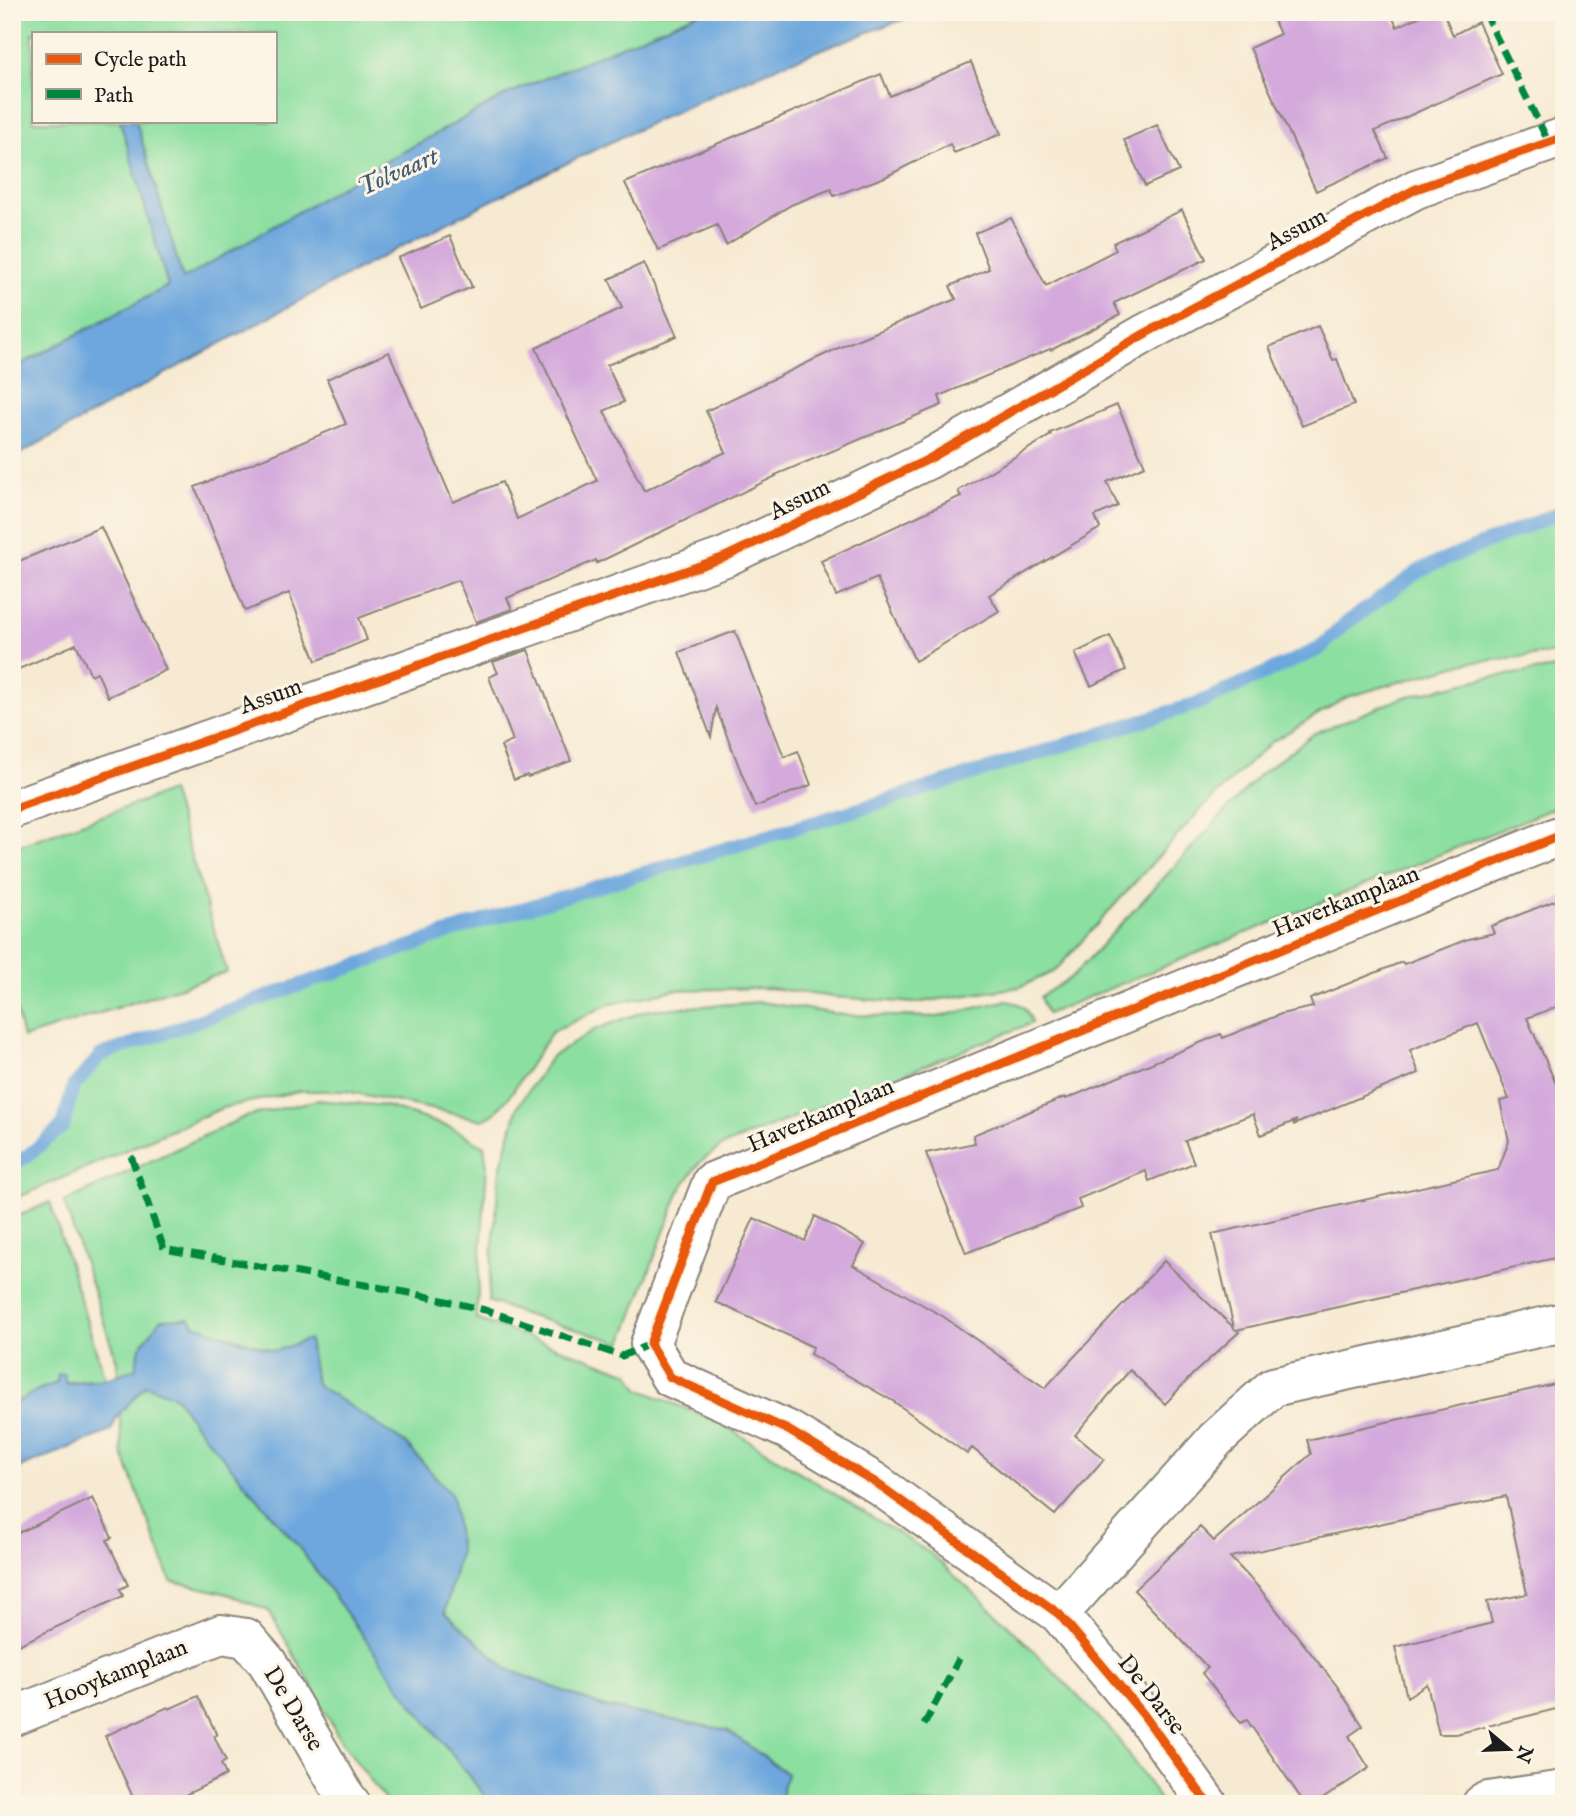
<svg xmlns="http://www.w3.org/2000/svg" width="1576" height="1816" viewBox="0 0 1576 1816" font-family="'IM FELL English',serif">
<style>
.green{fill:#8bdfa0;stroke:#547e5e;stroke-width:2;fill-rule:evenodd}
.water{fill:#6da7dd;stroke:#44627c;stroke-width:2}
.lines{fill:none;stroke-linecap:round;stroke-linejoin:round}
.stream{stroke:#6da7dd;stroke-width:14}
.building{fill:#d4aadc}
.minor-casing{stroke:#8a8378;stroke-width:42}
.minor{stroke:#fff;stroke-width:38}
.quiet{stroke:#00873e;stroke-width:7;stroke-dasharray:14 7;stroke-linecap:butt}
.cycleway-casing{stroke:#fcf5e5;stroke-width:13}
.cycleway{stroke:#e8590c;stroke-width:9}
.labels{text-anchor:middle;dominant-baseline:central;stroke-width:6;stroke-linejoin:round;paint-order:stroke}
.street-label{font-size:24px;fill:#1c1c1c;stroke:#fcf5e5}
.water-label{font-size:26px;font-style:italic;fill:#405b73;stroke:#fcf5e5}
</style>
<rect width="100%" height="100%" fill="#fcf5e5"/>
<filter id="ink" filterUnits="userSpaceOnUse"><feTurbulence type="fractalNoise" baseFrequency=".0143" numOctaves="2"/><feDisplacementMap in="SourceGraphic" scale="14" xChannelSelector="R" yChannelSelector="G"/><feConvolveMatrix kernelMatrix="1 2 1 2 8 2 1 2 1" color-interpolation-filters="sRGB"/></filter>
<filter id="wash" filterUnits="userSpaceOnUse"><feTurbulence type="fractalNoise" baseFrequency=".00686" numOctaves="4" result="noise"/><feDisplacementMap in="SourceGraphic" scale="28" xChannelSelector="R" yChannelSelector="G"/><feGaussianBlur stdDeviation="1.57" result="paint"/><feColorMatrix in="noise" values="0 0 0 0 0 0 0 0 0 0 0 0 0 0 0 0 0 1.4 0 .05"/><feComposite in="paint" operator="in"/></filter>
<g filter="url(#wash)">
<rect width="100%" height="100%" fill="#f7ead3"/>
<!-- green -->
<path class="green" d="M12 12H701L508 94 363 174 183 279 12 369ZM33 33H275V121H33Z
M1564 511V652L1466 663 1347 697 1270 743 1204 806 1055 971 1020 987 915 1003 833 997 769 988 675 990 607 1005 552 1032 509 1097 494 1114 483 1120 346 1091H299L222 1108 12 1200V1164L26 1157 63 1126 73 1087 101 1055 485 920 876 804 1199 703 1319 649 1345 624 1422 569Z
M1564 667V804L1047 1014 1040 997 1073 976 1259 775 1315 733 1405 697 1485 678Z
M171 791 227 972 23 1038 12 993V848Z
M1004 1001C1021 1002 1027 1007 1032 1023L722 1146 700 1162 680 1190 622 1343 523 1314 488 1301 500 1170 518 1106 551 1057 596 1029 648 1010 760 1002 845 1015 938 1017Z
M317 1100 386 1106 452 1128 484 1146 487 1166 476 1319 630 1373 639 1389 722 1424 930 1553 1005 1622 1112 1731 1163 1804H779L787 1774 727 1730 604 1707 507 1669 445 1612 405 1443 316 1384 275 1351 194 1325 146 1385 176 1397 193 1422 298 1546 407 1697 491 1804H388L339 1738 309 1681 269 1611 228 1594 171 1581 122 1452 117 1362 64 1202 244 1117Z
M50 1202 105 1379 57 1383 38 1390 12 1405V1219Z"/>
<!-- water -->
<path class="water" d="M701 12H923C868 33 813 51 760 74 502 186 257 323 12 458V369L168 286 120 121H136L183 279 363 174 508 94Z
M190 1318 194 1325 275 1351 309 1339 316 1384 405 1443 452 1495 460 1551 445 1612 507 1669 604 1707 727 1730 787 1774 779 1804H491L407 1697 298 1546 193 1422 176 1397 146 1385 118 1415 111 1431 12 1471V1405L38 1390 57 1383 58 1374H64L66 1384 105 1379 135 1369 140 1347 161 1319Z"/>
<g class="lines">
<!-- stream -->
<path class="stream" d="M12 1164 26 1157 63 1126 73 1087 101 1055 485 920 876 804 1199 703 1319 649 1345 624 1422 569 1564 511"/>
</g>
<g id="blocks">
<!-- building -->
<path class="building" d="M1270 12H1390L1397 27 1429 12H1443L1453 35 1478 22 1502 74 1375 131 1388 158 1316 191 1250 48 1280 34Z
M971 62 1001 134 954 153 950 144 885 177 834 196 831 189 791 205 726 245 717 225 658 250 625 183 881 74 890 96Z
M1157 125 1179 171 1145 186 1124 140Z
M1182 210 1206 259 1114 303 1120 315 1051 350 1050 349 939 396 942 405 775 475 776 476 597 563 596 560 507 598 512 609 476 622 458 580 359 618 367 640 316 661 289 593 245 611 195 487 346 424 327 379 389 352 453 502 502 482 517 519 597 481 536 348 622 308 609 279 644 263 677 336 607 365 624 402 604 411 644 491 726 452 706 411 849 343 956 299 950 286 989 269 975 233 1011 218 1046 286 1116 250 1113 243Z
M450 236 472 287 421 309 398 258Z
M1318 326 1333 360 1337 359 1354 405 1302 426 1269 347Z
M1117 405 1145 466 1107 482 1118 506 1095 516 1100 528 989 595 999 611 915 661 877 578 836 596 821 561 961 496 958 491 1051 435 1050 433Z
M101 527 166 670 108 697 97 672 91 675 76 644 12 672V564Z
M735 631 784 757 798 751 811 785 755 807 716 708 711 737 679 652Z
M1110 636 1126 670 1091 686 1075 653Z
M528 650 571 761 528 777 527 775 514 780 501 746 513 741 489 677 498 673 493 662Z
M1564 897V1004L1527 1018 1556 1084 1564 1082V1256L1236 1330 1239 1332 1193 1374 1165 1404 1130 1370 1075 1435 1104 1459 1055 1515 972 1448 967 1454 893 1401 810 1354 813 1347 716 1302 754 1218 805 1241 815 1216 865 1244 853 1265 944 1317 1045 1388 1164 1261 1234 1328 1212 1234 1498 1170 1509 1141 1500 1101 1509 1099 1478 1023 1410 1050 1419 1073 1293 1125 1297 1120 1261 1135 1253 1114 1219 1127 1185 1141 1194 1163 1149 1181 1146 1171 1078 1199 1081 1208 966 1253 926 1153 975 1143 973 1135 1065 1097 1066 1099 1221 1034 1223 1038 1281 1014 1313 1007 1310 999 1402 962 1404 964 1468 939 1494 933 1491 926Z
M1564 1382V1574H1559L1564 1624V1707L1456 1734H1439L1427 1684 1407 1697 1395 1647 1492 1623 1487 1602 1527 1594 1506 1496 1230 1557 1260 1589 1337 1686 1363 1726 1349 1736 1369 1768 1315 1804H1305L1247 1720 1241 1723 1202 1673 1208 1668 1134 1590 1200 1527 1214 1541 1311 1454 1307 1440Z
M93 1498 112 1538 107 1540 128 1585 120 1589 123 1596 12 1648V1536Z
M198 1696 217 1735 214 1736 226 1761 221 1764 226 1775 167 1804H136L105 1736 168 1707 169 1709Z"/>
</g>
</g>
<g filter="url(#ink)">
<use href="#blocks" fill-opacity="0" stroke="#8a8378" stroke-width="2"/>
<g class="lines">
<!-- minor casing -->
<g class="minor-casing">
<path id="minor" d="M12 809 725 557 929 459 1146 333 1416 189 1564 137
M1059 1614 1216 1439 1273 1387 1564 1322
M12 1717 221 1634 246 1638 267 1662 345 1796 351 1804
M1208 1804 1143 1714 1059 1614 873 1481 788 1430 670 1377 650 1344 712 1182 1564 834
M1482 1804 1488 1801 1564 1790"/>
</g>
<!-- minor -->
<use href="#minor" class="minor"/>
<!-- quiet -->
<path class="quiet" d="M1484 12 1549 143
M131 1156 164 1249 416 1294 485 1310 622 1356 650 1344
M924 1725 959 1659"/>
<!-- cycleway casing -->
<g class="cycleway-casing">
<path id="cycleway" d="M12 809 725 557 929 459 1146 333 1416 189 1564 137
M1208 1804 1143 1714 1059 1614 873 1481 788 1430 670 1377 650 1344 712 1182 1564 834"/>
</g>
<!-- cycleway -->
<use href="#cycleway" class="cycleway"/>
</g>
</g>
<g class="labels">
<!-- street labels -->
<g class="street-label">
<text transform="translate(1297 230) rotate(-28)">Assum</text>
<text transform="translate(800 500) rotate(-26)">Assum</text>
<text transform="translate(271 697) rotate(-20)">Assum</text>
<text transform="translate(1346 902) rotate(-22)">Haverkamplaan</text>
<text transform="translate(821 1116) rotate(-23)">Haverkamplaan</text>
<text transform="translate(116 1675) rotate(-22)">Hooykamplaan</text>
<text transform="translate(1151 1695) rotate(52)">De Darse</text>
<text transform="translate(293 1709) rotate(59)">De Darse</text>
</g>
<!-- water labels -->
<g class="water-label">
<text transform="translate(398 172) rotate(-24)">Tolvaart</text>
</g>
</g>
<!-- margin -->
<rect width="1576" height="1816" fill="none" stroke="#fcf5e5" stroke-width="42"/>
<!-- legend -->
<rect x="32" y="32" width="245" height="91" fill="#fcf5e5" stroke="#a29e95" stroke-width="2"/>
<rect x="46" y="54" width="35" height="10" fill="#e8590c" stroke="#a29e95" stroke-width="2"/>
<text x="94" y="66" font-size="21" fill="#1c1c1c">Cycle path</text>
<rect x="46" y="89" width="35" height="10" fill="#00873e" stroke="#a29e95" stroke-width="2"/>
<text x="94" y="102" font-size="21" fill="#1c1c1c">Path</text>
<!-- north arrow -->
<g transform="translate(1509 1749) rotate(109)" stroke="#fcf5e5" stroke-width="5" paint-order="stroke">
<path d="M0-5L12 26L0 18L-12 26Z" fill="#1c1c1c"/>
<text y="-10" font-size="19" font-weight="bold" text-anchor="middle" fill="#1c1c1c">N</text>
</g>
</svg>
